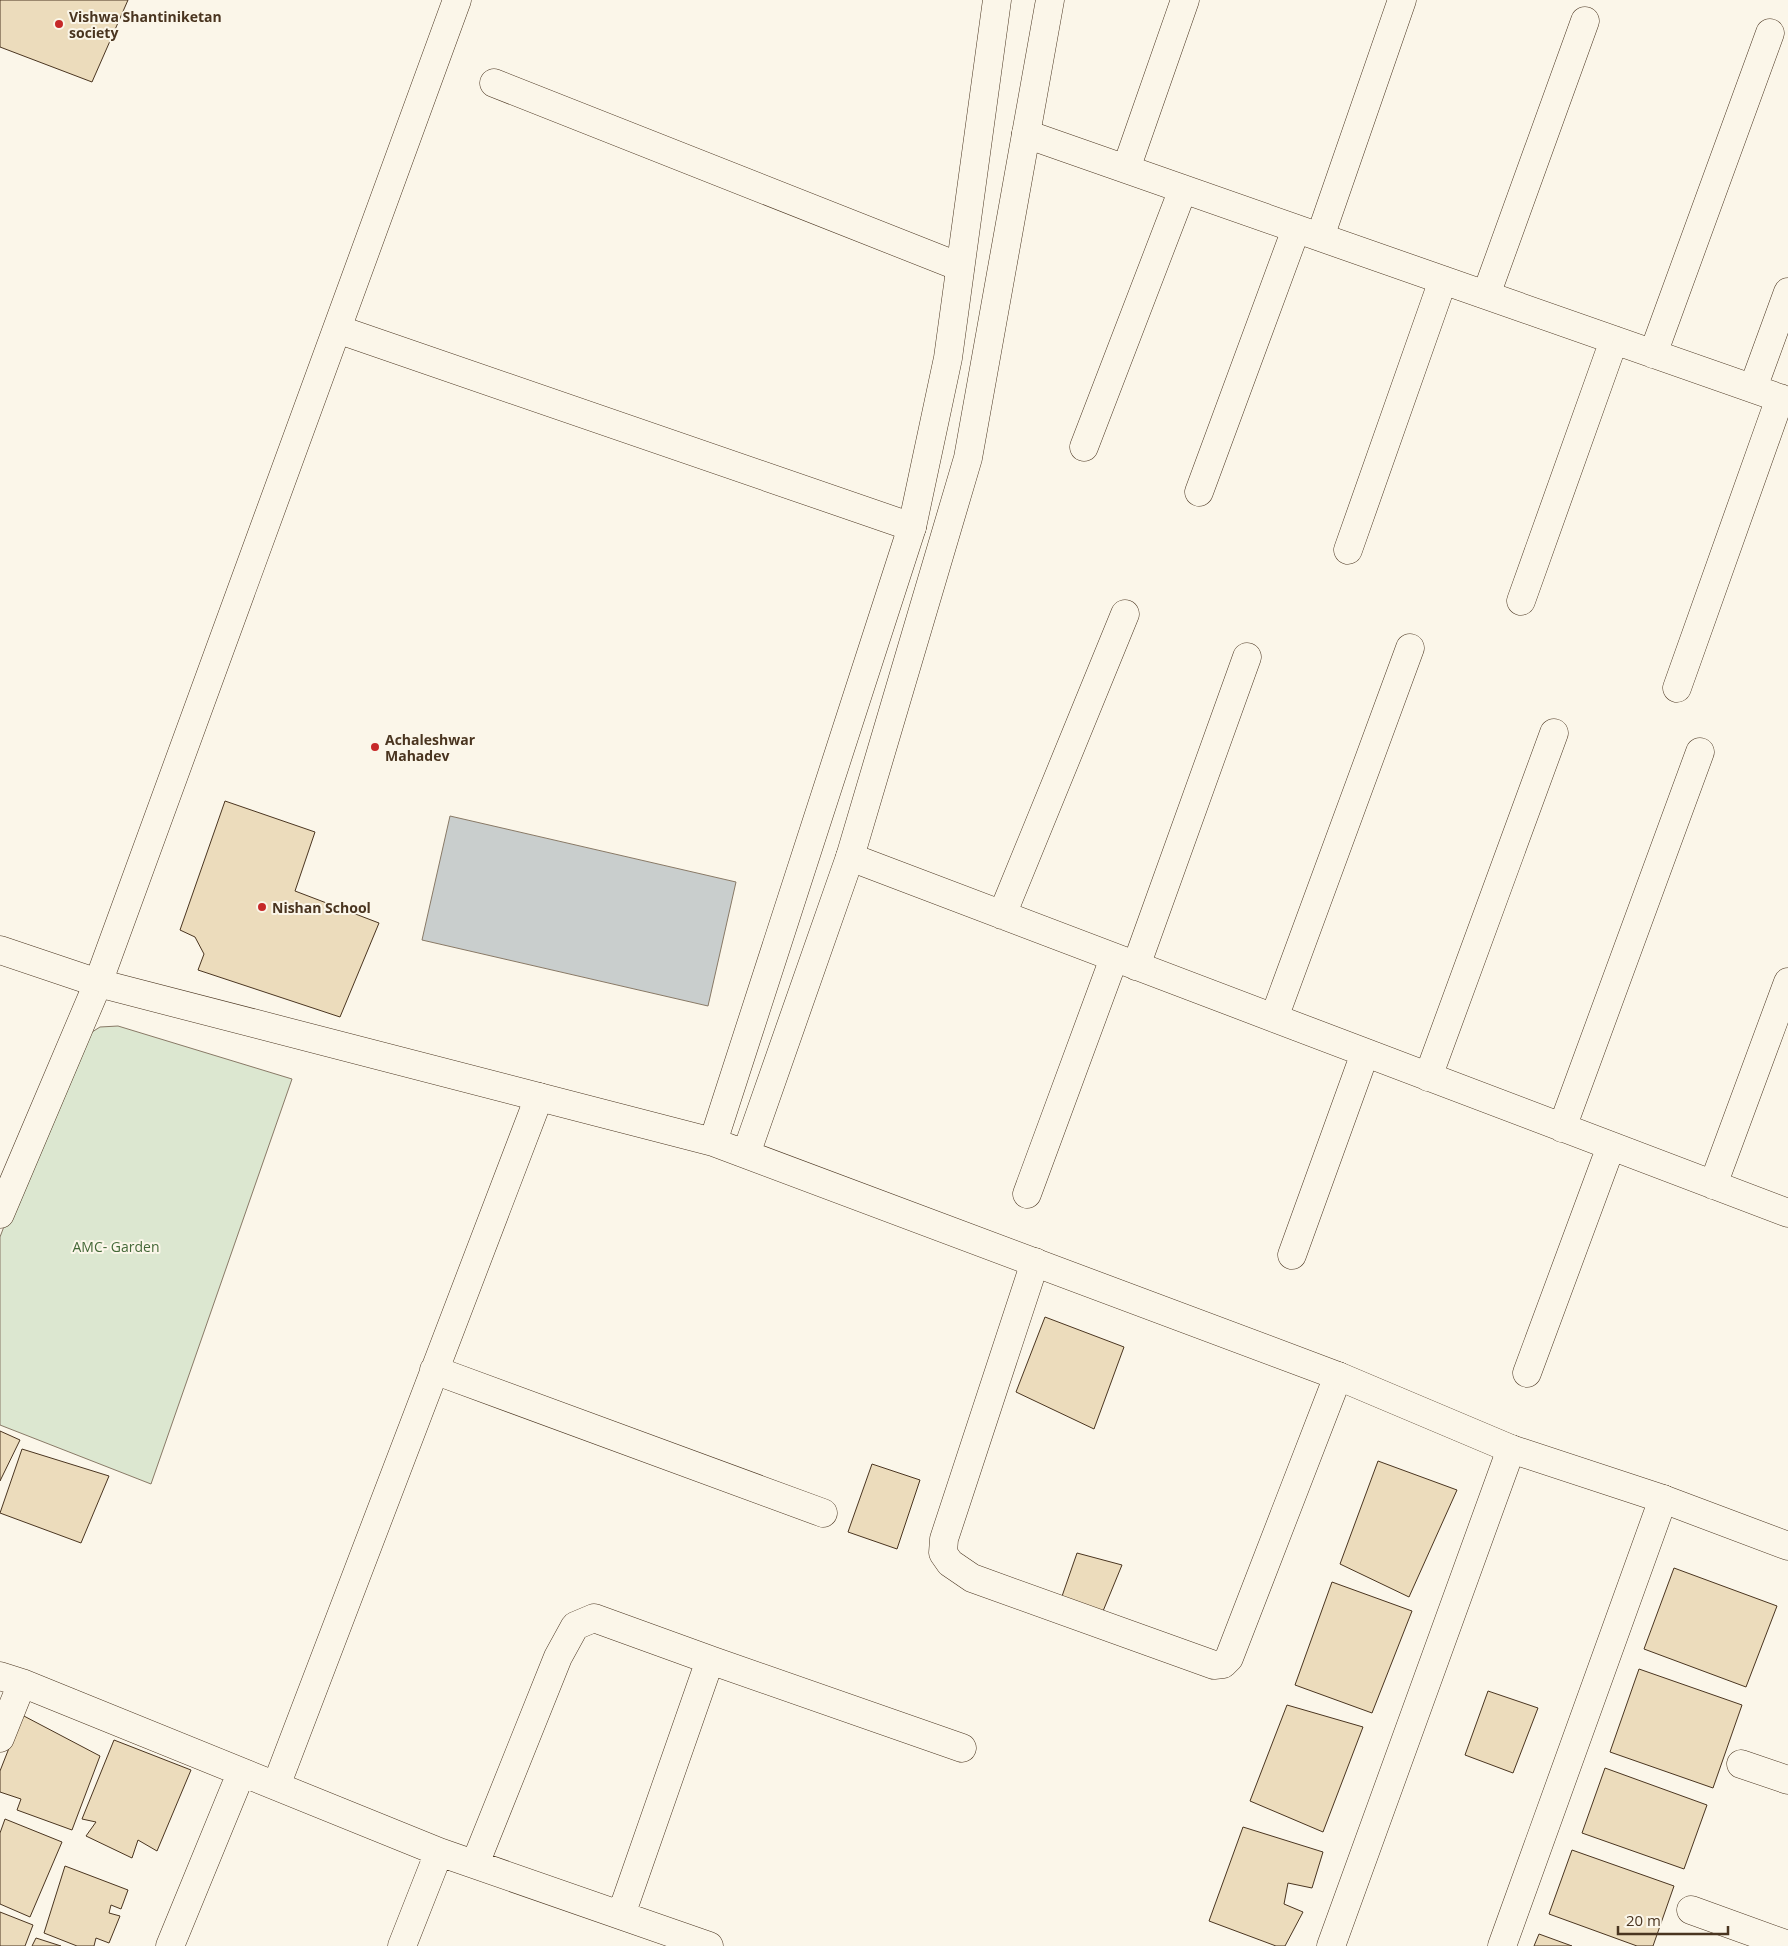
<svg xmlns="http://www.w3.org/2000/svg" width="1788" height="1946" viewBox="0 0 1788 1946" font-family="'Open Sans',sans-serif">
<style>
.green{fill:#dce7d0;stroke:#887966}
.water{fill:#c9cecd;stroke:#887966}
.building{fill:#ecdcbc;stroke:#4a3520}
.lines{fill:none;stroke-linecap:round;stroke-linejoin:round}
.street-casing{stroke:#4a3520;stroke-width:29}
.secondary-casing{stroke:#4a3520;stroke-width:29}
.street{stroke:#fbf6e9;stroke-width:28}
.secondary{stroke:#fbf6e9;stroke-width:28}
.poi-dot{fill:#c62828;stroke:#fbf6e9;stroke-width:2}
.labels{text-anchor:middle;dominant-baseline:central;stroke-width:4;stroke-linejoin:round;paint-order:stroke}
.poi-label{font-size:14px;font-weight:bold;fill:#4a3520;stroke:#fbf6e9;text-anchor:start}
.park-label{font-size:14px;fill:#436837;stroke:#fbf6e9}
</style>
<rect width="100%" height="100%" fill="#fbf6e9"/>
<!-- green -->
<path class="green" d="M118 1026 292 1079 151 1484 0 1425V1237L73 1044 100 1027Z"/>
<!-- water -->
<path class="water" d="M450 816 736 882 708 1006 422 940Z"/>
<!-- building -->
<path class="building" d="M0 0H128L92 82 0 47Z
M225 801 315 832 295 891 379 923 340 1017 198 970 204 954 195 937 180 930Z
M1045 1317 1124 1347 1094 1429 1016 1392Z
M0 1431 20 1440 0 1481Z
M22 1449 109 1476 81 1543 0 1513Z
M1378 1461 1457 1490 1409 1597 1340 1564Z
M872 1464 920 1480 897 1549 848 1532Z
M1077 1553 1122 1565 1101 1616 1060 1602Z
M1674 1568 1777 1606 1746 1687 1644 1649Z
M1332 1582 1412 1611 1372 1713 1295 1685Z
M1639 1669 1742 1705 1713 1788 1610 1752Z
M1488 1691 1538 1708 1513 1773 1465 1755Z
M1287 1705 1363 1727 1323 1832 1250 1801Z
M22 1715 100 1756 72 1830 17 1810 21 1799 0 1792V1771Z
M114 1740 191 1770 157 1851 138 1840 132 1858 86 1836 96 1822 82 1819Z
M1605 1768 1707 1805 1684 1869 1582 1833Z
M5 1819 62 1842 30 1917 0 1904V1833Z
M1243 1827 1323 1852 1312 1888 1288 1883 1284 1904 1303 1912 1285 1946H1276L1209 1921Z
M1572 1850 1674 1886 1653 1946H1637L1549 1914Z
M65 1866 128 1890 121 1909 111 1905 109 1913 120 1916 109 1943 96 1938 94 1946H77L44 1933Z
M0 1912 33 1925 25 1946H0Z
M1539 1934 1572 1946H1534Z
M36 1938 61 1946H32Z"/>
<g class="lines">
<!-- street casing -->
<g class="street-casing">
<path id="street" d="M494 83 960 267
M1026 134 1788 401
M1126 169 1185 0
M1320 237 1402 0
M1486 295 1585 21
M337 329 912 527
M1653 354 1770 33
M1753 388 1788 292
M1084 447 1183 189
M1199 492 1296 229
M1348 550 1443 280
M1521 601 1614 340
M1677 688 1780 398
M850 857 1788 1213
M1002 915 1125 614
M1136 966 1247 657
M1274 1018 1410 648
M1428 1077 1554 733
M1562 1128 1700 752
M1713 1185 1788 982
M1027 1194 1114 958
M0 1214 98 983 457 0
M1292 1255 1365 1053
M1035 1262 944 1539 943 1553 950 1563 972 1578 1214 1665 1223 1664 1229 1658 1338 1376
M434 1370 823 1513
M1527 1373 1611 1146
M0 1676 22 1683 439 1852 709 1946
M0 1738 22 1683
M1741 1764 1788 1780
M276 1786 539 1097
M475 1864 558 1657 575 1626 594 1618 710 1660
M1691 1910 1788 1945
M621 1915 710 1660 962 1748
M170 1946 241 1773
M402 1946 439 1852
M1331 1946 1511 1449
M1502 1946 1663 1499"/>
</g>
<!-- secondary casing -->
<g class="secondary-casing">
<path id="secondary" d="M0 950 98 983 713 1142 1338 1376 1511 1449 1663 1499 1788 1546
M713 1142 912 527 948 358 997 0
M746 1154 850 857 968 458 1050 0"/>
</g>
<!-- street -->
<use href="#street" class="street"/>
<!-- secondary -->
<use href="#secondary" class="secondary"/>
</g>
<!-- markers -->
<g class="poi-dot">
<circle cx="59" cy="24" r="5"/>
<circle cx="375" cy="747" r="5"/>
<circle cx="262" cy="907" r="5"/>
</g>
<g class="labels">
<!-- poi labels -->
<g class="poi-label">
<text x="69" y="16">Vishwa Shantiniketan<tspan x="69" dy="16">society</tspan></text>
<text x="385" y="739">Achaleshwar<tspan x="385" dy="16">Mahadev</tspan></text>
<text x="272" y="907">Nishan School</text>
</g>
<!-- park labels -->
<g class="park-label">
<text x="116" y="1246">AMC- Garden</text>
</g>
</g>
<!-- scale -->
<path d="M1618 1926v8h110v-8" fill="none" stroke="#4a3520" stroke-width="2.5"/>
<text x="1626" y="1926" font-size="15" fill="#4a3520" stroke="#fbf6e9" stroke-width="4" paint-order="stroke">20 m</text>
</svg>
